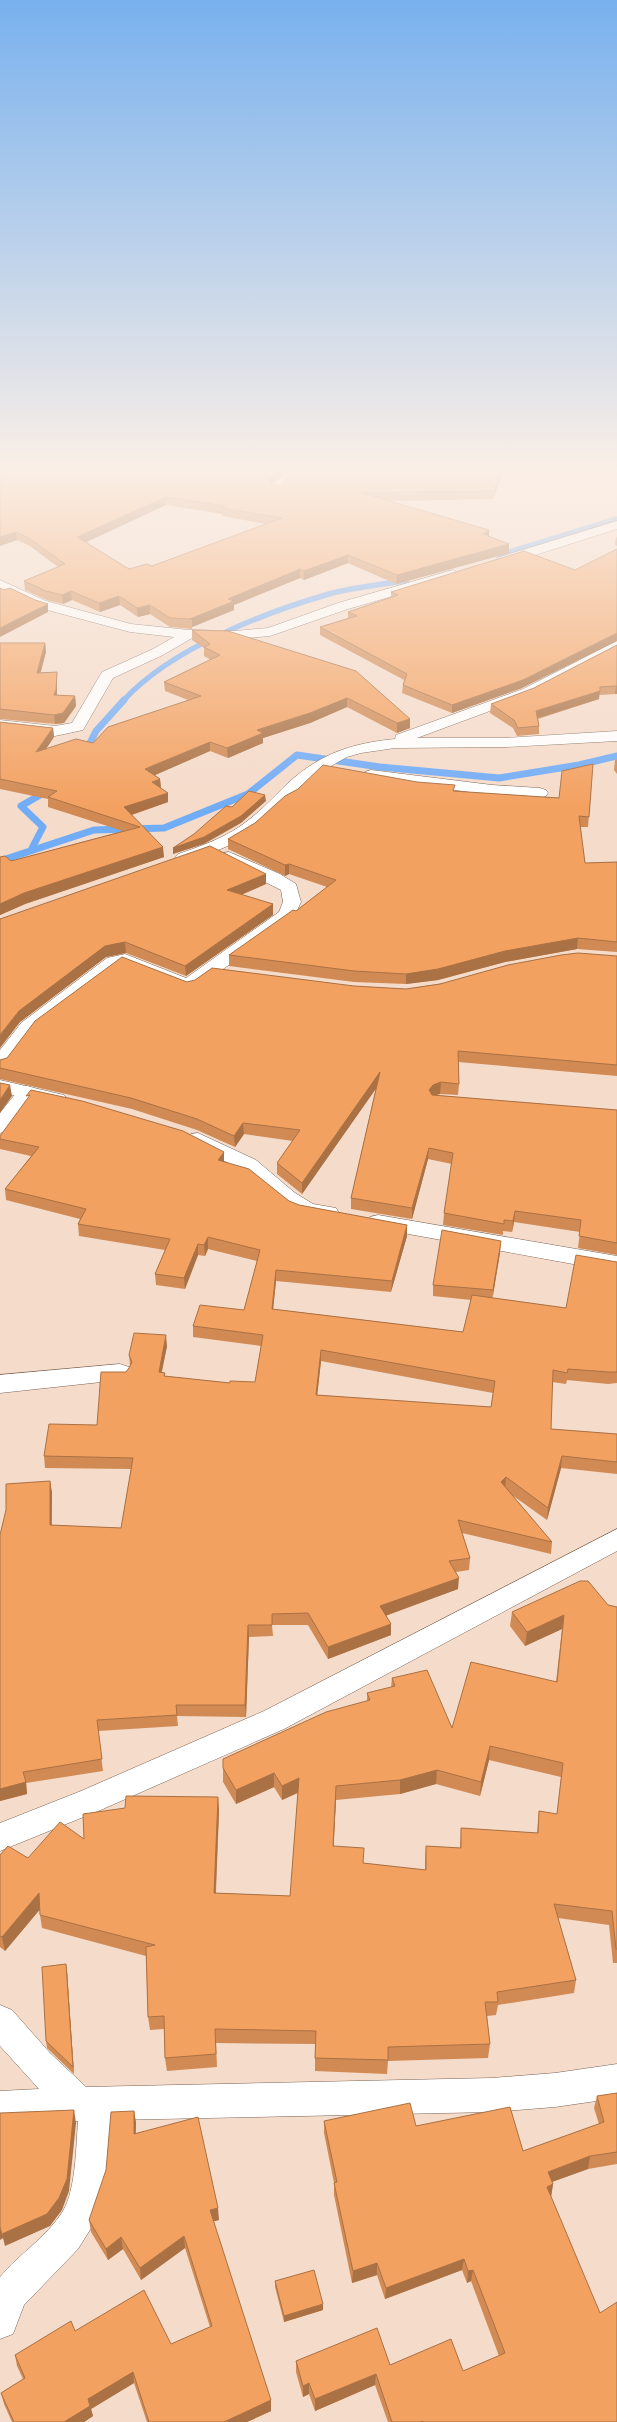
<svg xmlns="http://www.w3.org/2000/svg" width="617" height="2422" viewBox="0 0 617 2422" font-family="'Space Grotesk',sans-serif">
<style>
.lines{fill:none;stroke-linecap:round;stroke-linejoin:round}
.stream-far1{stroke:#71acf7;stroke-width:5.5}
.stream{stroke:#71acf7;stroke-width:7}
.minor-casing{stroke:#796354;stroke-width:1}
.tertiary-casing{stroke:#796354;stroke-width:1}
.minor{fill:#fff;fill-rule:evenodd}
.tertiary{fill:#fff;fill-rule:evenodd}
.wall{fill:#d18a53;fill-rule:evenodd}
.shaded-wall{fill:#aa7144}
.building{fill:#f3a161;stroke:#aa7144;fill-rule:evenodd}
</style>
<rect width="100%" height="100%" fill="#f5dbca"/>
<g class="lines">
<!-- stream-far1 -->
<path class="stream-far1" d="M499 555 617 519
M123 701C170 649 263 613 329 594 354 587 381 585 407 580"/>
<!-- stream -->
<path class="stream" d="M85 753 96 731 124 700
M31 850 43 827 21 806 47 791
M0 861 94 830 164 828 248 794 297 755 380 767 499 778 579 765 617 756"/>
<!-- minor casing -->
<g class="minor-casing">
<path id="minor" d="M292 467H305L280 492H272L270 489 272 486Z
M617 521V529L507 564 502 565 495 561 497 558Z
M453 570 460 574 458 577 348 609 270 636 235 639 192 638 163 655 113 678 83 730 55 736 0 730V720L55 726 72 723 102 672 153 649 174 637 130 632 36 607 0 589V580L46 601 131 624 189 630 235 631 268 628 338 603Z
M617 641V651L533 695 417 738H506L617 731V741L506 747 395 748 361 753 347 757 322 771 260 828 244 839 190 862H178L175 858 178 854C199 847 221 839 239 827 257 815 272 799 287 784 319 754 352 743 395 739L396 735 523 689Z
M371 770 492 785 540 788 546 790 548 793 546 796 540 798 492 795 365 778 363 775 365 772Z
M229 852 280 874 296 884 301 902 293 919 195 989H181L123 966 120 967 35 1031 7 1068 0 1070V1050L21 1023 107 958 125 954 186 978 279 912 283 902 281 890 223 861 220 857 223 853Z
M27 1086 34 1088 37 1092 7 1131 0 1133V1113L20 1088Z
M120 1364 129 1367 132 1373 129 1379 0 1393V1375Z
M617 1529V1551L284 1729 103 1809 0 1851V1823L81 1791 264 1711Z
M0 2005 12 2010 50 2053 86 2087 492 2078 555 2073 617 2064V2098L555 2107 492 2112 112 2120 106 2182 93 2225 78 2249 24 2305 13 2334 0 2339V2277C19 2254 47 2237 63 2211 76 2189 76 2146 78 2121L0 2125V2091L39 2089 0 2046Z"/>
</g>
<!-- tertiary casing -->
<g class="tertiary-casing">
<path id="tertiary" d="M0 1080 64 1095 67 1099 64 1103 57 1105 0 1092Z
M198 1133 256 1160 295 1193 313 1204 336 1208 339 1213 336 1218C294 1229 270 1188 239 1169 224 1160 207 1152 191 1144L187 1139 191 1134Z
M378 1215 617 1256V1272L370 1227 367 1222 370 1217Z"/>
</g>
<!-- minor -->
<use href="#minor" class="minor"/>
<!-- tertiary -->
<use href="#tertiary" class="tertiary"/>
</g>
<!-- wall -->
<path class="wall" d="M0 467H289L271 485H281L297 467H505L493 499 389 501 509 544V553L396 584 348 563 304 580 300 578 234 605V610L192 627V629L170 627 150 614 138 617 120 605 100 612 72 600 63 604 47 600 25 590 24 581 58 567 30 546 17 540 0 546ZM166 505 222 514 223 516 266 524 152 566 129 569 86 542Z
M617 537V546L615 545 616 538Z
M524 551 522 688 452 713 402 693 403 685 404 680 320 635V627L348 618V612L391 598V592Z
M192 630 228 631 410 728 397 733 347 707 310 723 263 738V743L228 758 210 751 155 775 160 779 161 788 168 802 132 815 164 857 25 904 0 915V857L11 861 123 831 48 807V799L0 789V722L53 728 54 737 46 749 93 743 188 700 165 691 164 682 211 660 204 656V648L192 640Z
M0 643H45L46 652 40 673 57 672V695L75 696 76 706 64 723 55 724 0 719V720Z
M617 645V694L599 695V699L538 719 539 726V734L517 736 513 728 490 713 491 704 534 688Z
M617 759V774L614 770 615 760Z
M593 764 588 827H580L585 863 617 862V952L577 949 505 962 438 980 406 984 354 982 229 966V955L296 911 327 887 289 874 285 876 228 849V839L454 791 559 798Z
M266 884 241 895 273 904V915L186 976 126 953 106 957 20 1022 0 919Z
M617 956V1076L458 1062 459 1084 458 1095 440 1094 434 1095 617 1110V1255L578 1248 580 1232 514 1222 512 1232 503 1231V1235L443 1225 444 1213 452 1164 428 1159 412 1219 351 1209V1198L376 1088 302 1194 277 1174V1163L293 1141 244 1134 235 1147 197 1130 132 1109 0 1079V1082V1060L7 1058 187 982 354 986 406 989Z
M0 1136 224 1161 289 1201 299 1205 407 1225V1236L391 1292 276 1281 273 1309 463 1332 471 1300 433 1296V1285L500 1253 492 1298 566 1308 617 1262V1383L608 1384 567 1380 566 1384 552 1382 551 1429 617 1434V1474L561 1468 547 1520 512 1495 552 1542 551 1554 462 1533 470 1558 469 1570 456 1572 458 1589 386 1615 391 1624V1635L328 1659 308 1625H272L273 1636 249 1637 246 1717 177 1716 178 1726 98 1731 103 1771 26 1783 27 1794 0 1801V1535L50 1481 52 1493V1525L121 1528 131 1469 45 1468 44 1456 97 1425 126 1372 130 1366 129 1355 167 1346 162 1372 165 1373V1376L230 1383 255 1382 261 1346 193 1337V1326L244 1310 257 1261 208 1249 205 1256 198 1255 185 1289 156 1285 155 1274 165 1250 79 1236 78 1224 80 1219 6 1200 5 1189 31 1156 0 1149ZM321 1361 493 1393 491 1407 317 1395Z
M608 1605 617 1607V1963H613L609 1925 558 1918 576 1980 574 1993 498 2005 496 2015 487 2016 490 2044 488 2058 388 2061 387 2074 315 2071V2044L216 2043 217 2067 167 2071 165 2058 164 2029 150 2030 148 2017 146 1956 42 1928 40 1915V1909L5 1951 0 1947V1855L28 1858 84 1839 218 1797 219 1811 216 1893 290 1896 298 1793 282 1800 274 1787 236 1804 223 1782V1768L367 1701V1693L391 1687 392 1678 452 1728 556 1682 562 1629 525 1646 510 1626 512 1612ZM489 1760 561 1777 557 1814 539 1811 537 1833 461 1828 460 1848 426 1846 425 1860V1870L363 1863 333 1846 336 1800 400 1794 436 1784 480 1796Z
M67 1971 74 2074 47 2048 46 2041Z
M617 2093V2164L588 2169 552 2182 553 2184 551 2197 617 2422H388L375 2385 315 2411 309 2394 303 2397 296 2372V2361L390 2365 463 2371 499 2356 471 2281 467 2283 462 2270 385 2299 377 2275 352 2283 334 2195V2183L324 2133V2121L416 2126 523 2151 599 2124 594 2108 597 2096Z
M134 2111 136 2123V2133L219 2220 213 2221 271 2411 247 2422H147L134 2383 91 2409 93 2416 84 2422H12L4 2404 1 2393 23 2379 17 2366 15 2355 75 2331 171 2344 210 2327 185 2248 141 2280 123 2249 108 2260 91 2232 89 2220Z
M275 2281 323 2310 284 2322 275 2287Z"/>
<!-- shaded-wall -->
<path class="shaded-wall" d="M281 467H289L271 485 269 482 271 477Z
M502 467H505L493 499 494 491Z
M166 497V505L78 546 77 537Z
M489 530V539L483 534Z
M16 532 17 540 0 546V537Z
M509 544V553L396 584 397 575Z
M348 555V563L304 580V571Z
M300 569V578L234 605V610L192 627V619H190L228 599Z
M71 591 72 600 63 604 62 595Z
M119 596 120 605 100 612 99 603Z
M48 604V612L0 637V628Z
M150 605V614L138 617 137 608Z
M617 633V641L522 688 452 713V705Z
M45 643 46 652 38 683 37 673Z
M57 672V699L54 695Z
M616 686H617V694H615Z
M600 691 599 699 535 719 536 711Z
M75 696 76 706 64 723 55 724 54 715Z
M347 698V707L310 723 263 738V743L228 758 227 748 257 730Z
M410 719V728L397 733V723Z
M53 728 54 737 37 762 36 752Z
M210 742V751L146 779 145 769Z
M160 779 161 788 152 782Z
M168 793V802L125 817 124 807Z
M265 795 266 801 241 823 204 844 173 854V848Z
M163 847 164 857 25 904 0 915V904L24 893Z
M289 864V874L285 876V865Z
M266 874V884L227 901V890Z
M273 904V915L186 976 185 966Z
M578 938 577 949 505 962 438 980 406 984V974L505 951Z
M125 942 126 953 106 957 20 1022 0 1048V1035L19 1011 105 946Z
M380 1072V1083L302 1194V1183Z
M441 1082 440 1094 433 1096 429 1090 433 1085Z
M10 1085 12 1096 0 1113V1100Z
M243 1123 244 1134 235 1147 234 1136Z
M429 1148 428 1159 412 1219V1208Z
M224 1152V1163L218 1160Z
M515 1211 514 1222 512 1232 513 1221Z
M407 1225V1236L391 1292 392 1281Z
M208 1237V1249L205 1256 204 1245Z
M501 1241 500 1253 492 1302 493 1290Z
M198 1244V1255L185 1289 184 1278Z
M276 1270V1281L272 1320V1309Z
M166 1335 167 1346 159 1383V1372Z
M321 1350V1361L316 1407V1395Z
M562 1456 561 1468 547 1520 548 1508Z
M506 1477 505 1489 501 1482Z
M50 1481 52 1493 51 1537 50 1525Z
M459 1578 458 1589 380 1618V1606Z
M564 1615 562 1629 525 1646 527 1632Z
M391 1624V1635L328 1659V1647Z
M248 1625 249 1637 246 1717 245 1705Z
M490 1746 489 1760 480 1796 481 1782Z
M437 1770 436 1784 400 1794V1780Z
M274 1773V1787L236 1804V1790Z
M299 1778V1792L282 1800V1786Z
M26 1782 27 1794 0 1801V1789Z
M336 1786V1800L333 1860V1846Z
M218 1797 219 1811 215 1906 214 1893Z
M39 1893 42 1907 5 1951 2 1937Z
M66 1964 67 1971 74 2074 73 2067Z
M74 2110 76 2123 69 2191 62 2210 50 2226 5 2246 2 2234Z
M134 2111 136 2123 135 2146 134 2134Z
M590 2156 588 2169 546 2184 548 2172Z
M553 2184 551 2197 545 2199 547 2187Z
M218 2208 219 2220 211 2222 210 2210Z
M0 2227 3 2238 0 2240Z
M184 2236 185 2248 141 2280 140 2268Z
M121 2237 123 2249 108 2260 106 2249Z
M464 2259 462 2270 385 2299 386 2288Z
M377 2263V2275L352 2283 353 2271Z
M473 2270 471 2281 467 2283 468 2271Z
M323 2304V2310L284 2322V2316Z
M133 2372 134 2383 91 2409 93 2416 84 2422H64L88 2399Z
M376 2374 375 2385 315 2411V2399Z
M309 2383V2394L303 2397V2386Z
M271 2400V2411L247 2422H224Z"/>
<!-- building -->
<path class="building" d="M0 467H281L271 477 269 482 271 485H281L297 467H502L494 491 362 493 489 530 483 534 509 544 397 575 348 555 304 571 300 569 228 599 234 601 190 619H192L170 618 150 605 137 608 119 596 99 603 71 591 62 595 46 591 24 581 65 564 29 538 16 532 0 537ZM166 497 225 506 222 508 282 518 152 566 147 564 129 569 77 537Z
M617 549V633L523 680 452 705 403 685 407 674 320 627 357 616 348 612 398 595 391 592 524 551 575 570Z
M0 588 4 590 10 588 35 600 48 604 0 628Z
M192 630 228 631 356 671 410 719 397 723 347 698 310 713 257 730 263 733 227 748 210 742 145 769 160 779 152 782 168 793 124 807 163 847 24 893 0 904V857L5 856 11 861 140 827 48 797 57 791 0 779V722L53 728 36 752 76 739 93 743 108 727 201 696 164 682 220 655 204 647 210 644Z
M0 643H45L37 673 57 672 56 690 54 695 75 696 63 713 54 715 0 709Z
M617 645V686L600 687V691L536 711 539 726 518 728 514 720 491 704 534 688Z
M593 764 589 817 579 816 585 863 617 862V942L578 938 505 951 438 969 406 974 354 971 229 955 293 910 296 911 336 880 289 864 285 865 228 839 255 823 285 796 298 789 323 765 417 782 455 785 453 791 559 798 562 771Z
M249 791 265 795 241 816 204 837 173 848 194 834 226 806 232 807Z
M210 846 266 874 227 890 273 904 185 966 125 942 105 946 19 1011 0 1035V919Z
M578 953 617 956V1065L458 1051 459 1084 441 1082 433 1085 429 1090 432 1095 617 1110V1243L579 1236 581 1220 515 1211 513 1221 504 1220V1224L444 1213 453 1153 429 1148 412 1208 351 1198 380 1072 302 1183 277 1163 300 1130 243 1123 234 1136 197 1119 131 1098 0 1068V1060L7 1058 35 1021 122 957 187 982 195 980 212 968 354 986 406 989 440 984 508 965 561 955Z
M0 1083 10 1085 0 1100Z
M31 1090 82 1101 183 1131 224 1152 218 1160 249 1169 289 1201 299 1205 407 1225 392 1281 276 1270 272 1309 463 1332 472 1295 566 1308 576 1255 617 1262V1372H609L568 1369 567 1373 553 1370 551 1429 617 1434V1462L562 1456 548 1508 506 1477 501 1482 552 1542 458 1520 470 1558 449 1561 459 1578 380 1606 391 1624 328 1647 308 1613 272 1614V1625H248L245 1705H176L177 1715 97 1720 102 1759 23 1772 26 1782 0 1789V1535L6 1510V1484L50 1481V1525L121 1528 133 1458 44 1456 49 1424 97 1425 101 1372H126L129 1368 132 1362 129 1355 134 1333 166 1335 159 1372 165 1373 164 1376 230 1383V1381L255 1382 263 1335 193 1326 200 1305 244 1310 260 1250 208 1237 204 1245 198 1244 184 1278 155 1274 170 1239 78 1224 86 1209 5 1189 39 1147 0 1139V1136L30 1095 26 1096ZM321 1350 495 1381 491 1407 316 1395Z
M442 1230 501 1241 493 1290 433 1285Z
M580 1581H588L608 1605 617 1607V1949H616L612 1911 554 1904 576 1980 497 1992 498 2002H485L490 2044 388 2047V2060L315 2058 316 2031 215 2029 216 2054 165 2058 164 2016 148 2017 146 1947 155 1945 40 1915 39 1893 2 1937 0 1936V1855L8 1846 28 1858 60 1822 84 1839 83 1814 125 1808 126 1796 218 1797 214 1893 290 1896 299 1778 282 1786 274 1773 236 1790 223 1768V1759L326 1712 370 1700 367 1693 395 1686 392 1678 427 1670 452 1728 471 1662 557 1682 564 1615 527 1632 512 1612ZM490 1746 563 1763 557 1814 539 1811 538 1833 461 1828V1848L426 1846V1870L363 1863 364 1848 333 1846 336 1786 400 1780 437 1770 481 1782Z
M66 1964 73 2067 46 2041 42 1967Z
M617 2093V2152L590 2156 548 2172 553 2184 547 2187 600 2313 617 2302V2422H423V2421L420 2422H392L376 2374 315 2399 309 2383 303 2386 296 2361 377 2328 390 2365 451 2339 463 2371 505 2353 473 2270 468 2271 464 2259 386 2288 377 2263 353 2271 334 2183 337 2182 324 2121 410 2103 416 2126 510 2107 523 2151 604 2122 597 2096Z
M74 2110 67 2179 59 2198 47 2214 2 2234 0 2227V2113Z
M134 2111V2134L198 2117 218 2208 210 2210 271 2400 224 2422H149L133 2372 88 2399 90 2406 64 2422H14L1 2393 25 2378 15 2355 71 2321 75 2331 144 2290 171 2344 212 2326 184 2236 140 2268 121 2237 106 2249 89 2220 106 2170 111 2112Z
M314 2270 323 2304 284 2316 275 2281Z"/>
<!-- sky -->
<linearGradient id="sky" x2="0" y2="1"><stop stop-color="#78b1ee"/><stop offset="0.58" stop-color="#faefe7"/><stop offset="1" stop-color="#faefe7" stop-opacity="0"/></linearGradient>
<rect width="617" height="807" fill="url(#sky)"/>
</svg>
